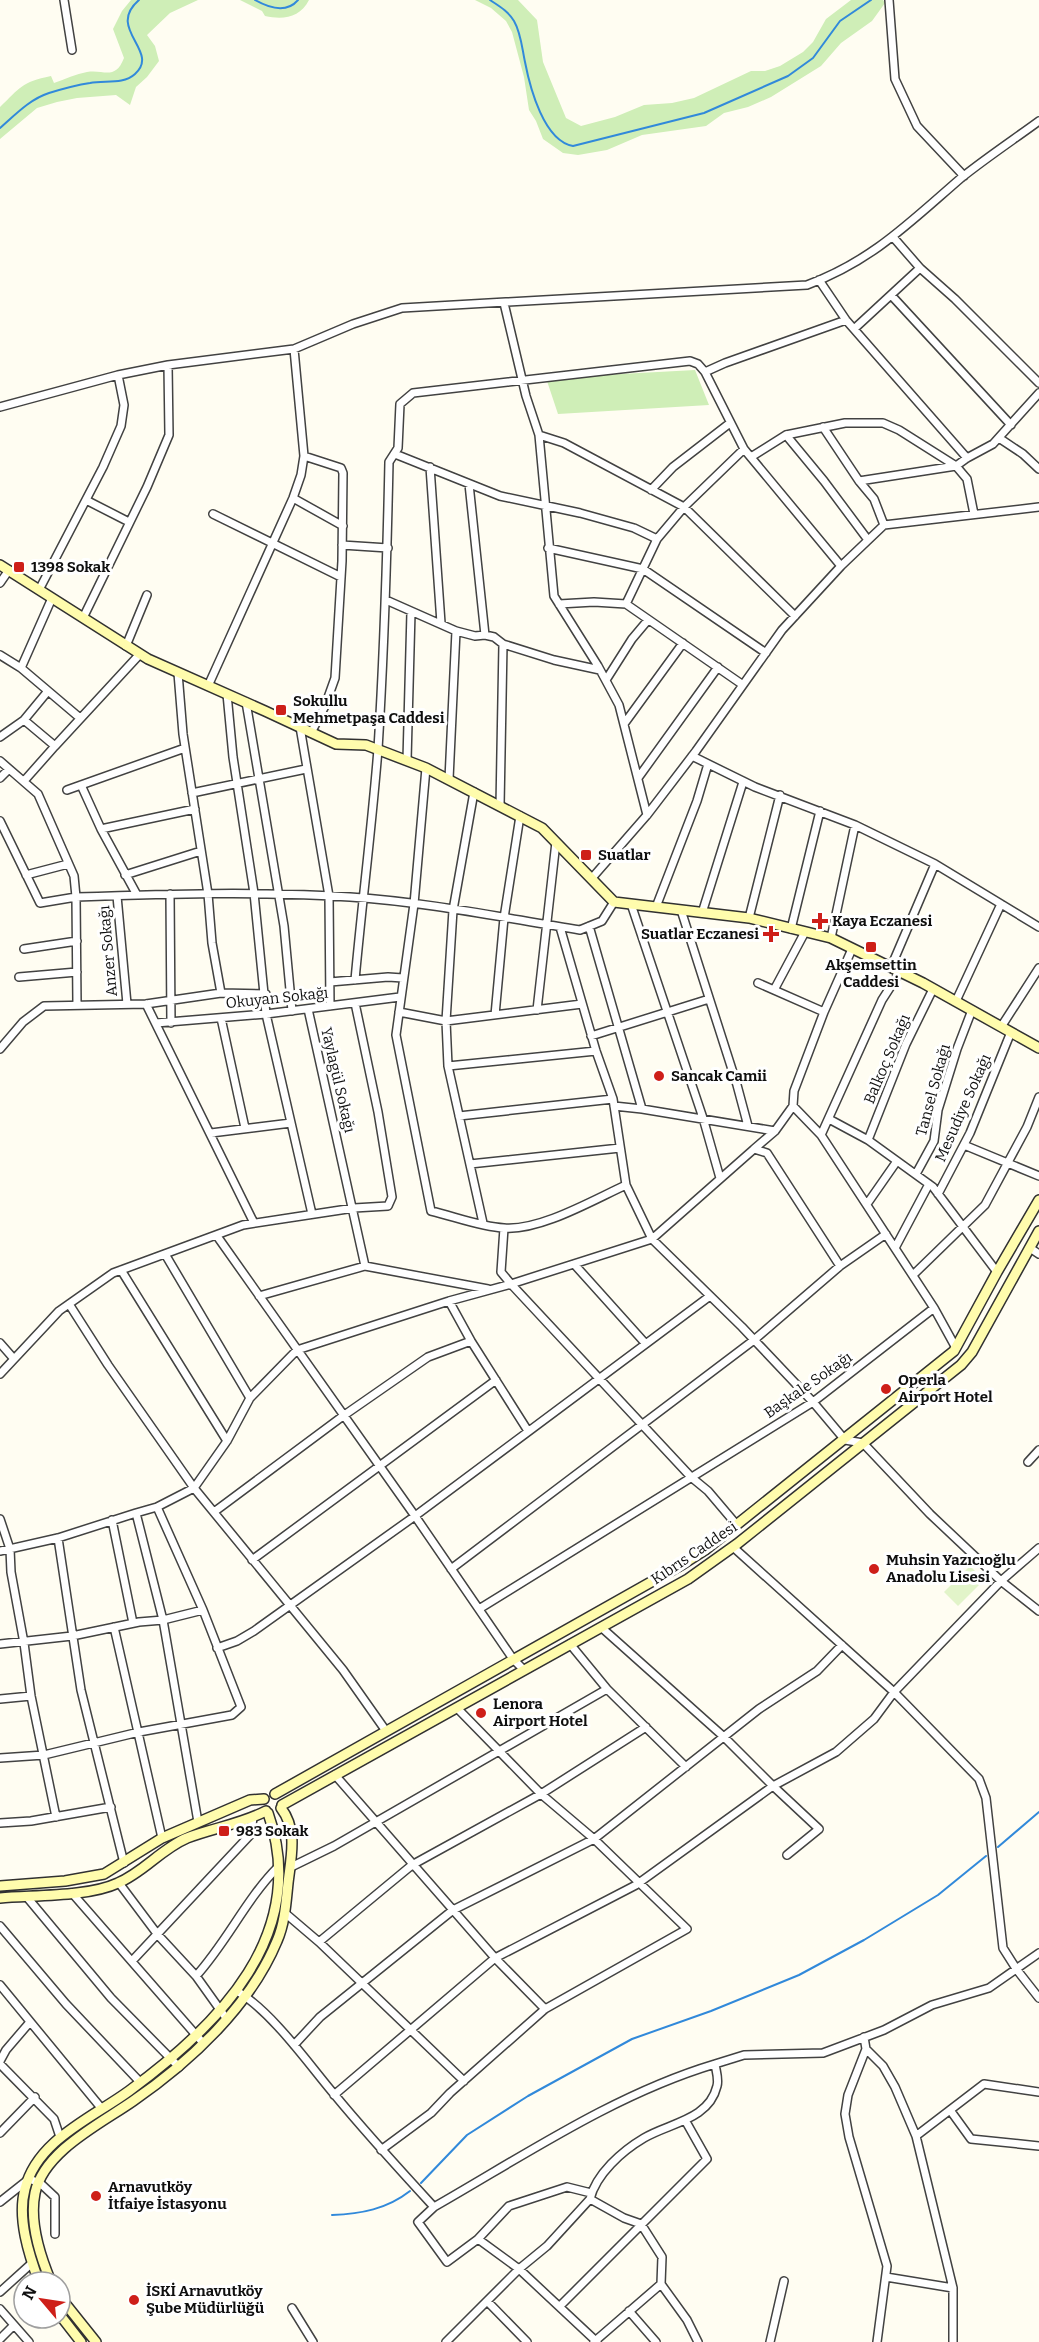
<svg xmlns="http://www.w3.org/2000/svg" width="1039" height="2342" viewBox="0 0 1039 2342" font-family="Bitter,serif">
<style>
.green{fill:#cfeeb7}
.pitch{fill:#e2f4c9}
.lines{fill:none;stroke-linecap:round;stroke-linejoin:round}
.stream{stroke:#3189da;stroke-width:2}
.street-casing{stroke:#424242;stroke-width:10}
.secondary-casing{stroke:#313131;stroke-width:12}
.street{stroke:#fff;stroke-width:7}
.secondary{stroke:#fffcad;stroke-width:9}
.poi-dot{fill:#ce1f19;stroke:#fff;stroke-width:2}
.labels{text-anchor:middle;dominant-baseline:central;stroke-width:6;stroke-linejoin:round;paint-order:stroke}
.poi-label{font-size:15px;font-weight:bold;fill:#0f0f0f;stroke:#fff;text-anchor:start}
.street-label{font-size:15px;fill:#0f0f0f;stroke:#fff}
</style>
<rect width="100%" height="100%" fill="#fffdf2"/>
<!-- green -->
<path class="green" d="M131 0H198L170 13 147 35 155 46 159 61 147 77 136 87 130 105 116 95 77 98 57 102 37 108 0 139V107C20 88 21 82 51 76L54 83C65 79 76 74 87 72 104 69 115 81 124 58L113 29 122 11Z
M240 0H309C300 18 283 20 265 16L262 11Z
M475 0H518L537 20 543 62 566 118 581 126 615 117 644 105 672 103 694 98 751 71H765L780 66 803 52 813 42 826 19 851 0H883L885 3 872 21 841 43 821 66 771 97 748 107 724 113 706 126 642 135 607 150 578 155 563 153 543 139 536 121 529 110 524 77 512 32 506 21 491 8Z
M695 370 709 405 558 414 546 378Z"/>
<!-- pitch -->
<path class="pitch" d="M970 1566 984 1580 958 1606 944 1592Z"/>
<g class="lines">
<!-- stream -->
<path class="stream" d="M255 0C269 8 286 14 298 0
M490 0C499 6 508 11 514 21 521 33 522 48 525 62 530 88 544 141 573 146L704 113 788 76 813 58 840 21 871 0
M0 128C15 115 30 99 49 93 62 89 77 85 90 83 105 80 123 85 135 74 161 51 105 29 139 0
M998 1847 1039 1812
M421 2183 467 2135 528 2096 632 2039 711 2011 799 1975 864 1940 938 1895 986 1856
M332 2215C361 2214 387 2209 410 2191"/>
<!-- street casing -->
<g class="street-casing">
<path id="street" d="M64 0 72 50
M889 0 895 79 917 126 964 176
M893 237 920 268 955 299 1039 383
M819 280 846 320 967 458
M891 295 1011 425
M504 303 526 396 539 435
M854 329 920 268
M0 407 118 375 168 365 294 349 353 324 402 308 807 285C872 261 910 222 961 178 986 158 1013 140 1039 121
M823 427 859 481 874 499 884 525
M786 435 824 481 868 540
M999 438 1023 454 1039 469
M395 454 500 496 580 513 634 528 657 539
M304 456 341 468 343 473 342 561 335 678 325 706 311 733
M751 457 786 435 845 423H883L899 430 956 466 967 479 974 514
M430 467 441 623
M859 481 956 466 967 458 993 444 1039 393
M469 484 485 635
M651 490 673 467 730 423
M293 498 343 526
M86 500 129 522
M213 514 341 577
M342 545 388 548
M548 548 643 569 766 653
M841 566 744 449 705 372 725 363 846 320
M0 583 9 570
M39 590 103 467 121 426 124 405 118 375
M386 600 456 631 475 636 485 635 494 637 503 644 554 660 600 670
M559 604 594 602 626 604 743 685
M626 604 657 539 684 507 744 449
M83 618 147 487 169 435 168 365
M126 646 147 595
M0 655 21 668 80 718
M21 668 52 598
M178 673 183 734 208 894 212 943 221 993
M606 680 632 639 648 620
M208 686 293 498 301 475 304 456 294 349
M227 694 233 757 254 893 266 1014 312 1214
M246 702 284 926 292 1011
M24 720 55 746 140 654
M624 724 683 643
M300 727 329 896 330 1006
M0 737 24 720 48 691
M692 756 755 787 855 825 935 864 1039 927
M407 760 411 612
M0 761 38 794 74 876 76 897 40 903 0 821
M426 768 414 904 396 1035 431 1211C453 1216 481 1227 504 1228 540 1231 593 1200 626 1185
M0 778 9 769
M638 778 718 667
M449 779 456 631
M24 781 55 746
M81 785 101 829 137 895
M67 790 185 748
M474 792 453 910 446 1021 448 1066 483 1223
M192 793 306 769
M500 806 503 644
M647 815 619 705 598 666 554 596 539 435 564 443 684 507 795 616
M101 829 195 809
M26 875 68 864
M125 875 201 851
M592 878 647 815 696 751 782 630 841 566 884 525 1039 507
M170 894 171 1023
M117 896 127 1004
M631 904 703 1118 720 1178
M656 907 697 801 708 764
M681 910 737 1085 748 1126
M702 913 743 782
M749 918 780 795
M589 926 642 1109
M560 927 596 1051 613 1099 626 1185 652 1239 742 1327 813 1402 845 1440 863 1443 930 1514 1001 1581 1039 1611
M791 929 820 811
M831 938 855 825
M24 949 77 941
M891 967 935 864
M900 972 882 1000 821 1135 934 1308 956 1348
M19 977 77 972
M355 980C362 903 372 826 378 749 384 653 387 558 389 462L398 448 400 404 413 393 690 361 698 364 705 372
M330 982 388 977 403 978
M758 983 824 1012
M774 990 805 932
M956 1001 1001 904
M146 1004 254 1223
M77 1005 76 897C167 894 258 891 350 897 427 902 504 918 580 930L602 921 614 902
M308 1009 365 1266
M537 1010 556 842
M399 1012 446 1021 582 1004
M495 1015 504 918 520 816
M221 1018 245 1128
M156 1023 266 1014 400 997
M1001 1027 1039 968
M591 1036 709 999
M0 1049 23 1022 44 1006 146 1004 221 993 266 994
M448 1066 596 1051
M614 1106 642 1109 775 1131
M793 1106 794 1091 824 1012 852 949
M459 1116 613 1099
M829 1119 868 1140 933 1187 997 1272
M211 1133 291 1123
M868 1140 906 1044 933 989
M964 1145 1039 1176
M754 1149 775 1131 793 1106 821 1135
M470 1164 620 1148
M916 1174 934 1141 938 1110 957 1049 972 1010
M938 1194 970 1133 1011 1032
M867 1204 897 1161
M504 1228 501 1272 511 1284 652 1239 754 1149 767 1153 840 1266
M217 1236 415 1516 513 1659 524 1670
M895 1248 929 1184
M1030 1248 1039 1254
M165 1254 250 1398
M574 1264 645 1343
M121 1270 227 1441
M913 1275 985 1205 1027 1127 1039 1097
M259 1296 365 1266 488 1289
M449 1301 471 1341 528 1431
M69 1304 108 1365 194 1488 343 1670 386 1731
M0 1343 14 1359
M0 1374 59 1311 113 1273 243 1225 354 1208 388 1206 392 1197 378 1112 355 1003
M1028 1462 1039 1450
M157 1507 194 1488 227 1441 250 1398 297 1350 449 1301 511 1284 691 1477 708 1491 736 1524
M214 1512 343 1416 428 1357 471 1341
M0 1519 10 1549 11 1572 24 1643 31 1696 56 1817
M112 1520 133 1623
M58 1538 81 1690 124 1863
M733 1547 894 1692 979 1779 986 1798 1003 1948 1017 1970 1039 1998
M0 1551 58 1538 136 1513
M252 1560 496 1380
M451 1569 754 1340 840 1266 886 1234
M479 1609 813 1402 934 1308
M114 1627 162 1838
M602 1628 724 1737 773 1786 819 1829 787 1855
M0 1644 72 1636 139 1622 163 1620 203 1610
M570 1644 607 1689 686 1767
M217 1648 237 1641 254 1631 415 1516 710 1296
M0 1699 31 1696
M0 1758 44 1755 139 1732 232 1715 241 1707 203 1610 157 1507 136 1513 163 1620 198 1822
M335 1775 495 1958 545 2009
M0 1823 31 1821 111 1807
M291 1867 334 1846 607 1689
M119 1883 158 1935 196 1976 226 2018
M72 1893 203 2043
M26 1896 111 1998 179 2067
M285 1913 319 1942 464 2081
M0 1926 66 2004 140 2082
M319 1942 412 1865 541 1794 646 1727
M132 1961 251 1834 253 1817
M196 1976C227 1942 246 1899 278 1867
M0 1985 102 2109
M237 1991C273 2013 307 2062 334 2094 366 2133 400 2170 434 2207L418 2222 447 2262 478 2239 519 2269 597 2342
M864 2037 866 2049 848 2095 845 2114 849 2137 887 2266 877 2342
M294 2045 320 2017 453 1910 594 1839 759 1709 817 1671 842 1645
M866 2049 883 2066 895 2087 916 2136 953 2288V2342
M0 2061 6 2050 30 2022
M0 2064 54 2119 60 2137
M334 2095 495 1958 636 1885 773 1786 836 1752 874 1719 894 1692 1001 1581 1039 1548
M950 2110 971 2139 1039 2146
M0 2133 35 2097
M916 2136 984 2084 1039 2092
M381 2150 431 2113 450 2093 545 2009 687 1929 594 1839 541 1794 457 1708
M590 2199 624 2218 641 2224 662 2257 661 2284 687 2320 698 2342
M0 2202 29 2179 40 2183 55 2197V2234
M434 2207C525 2155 615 2094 715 2064
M478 2239 509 2206 567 2187 591 2193
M886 2277 953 2288
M0 2292 32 2263
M487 2301 527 2342
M560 2306 707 2159 685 2120
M292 2308 313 2342
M0 2309 29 2342
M629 2311 656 2342
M0 2339 14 2325
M446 2342 519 2269 547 2246 590 2199C596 2174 622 2151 644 2138 669 2123 709 2120 717 2086 719 2079 716 2071 715 2064L744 2055 823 2053 884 2030 932 2005 989 1988 1039 1953
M594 2342 661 2284
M770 2342 784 2281"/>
</g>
<!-- secondary casing -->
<g class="secondary-casing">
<path id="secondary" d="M0 565 148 659 265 711 336 744 366 745 426 768 542 828 614 902 749 918 831 938 923 983 1039 1048
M275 1794 683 1564 705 1550 954 1351 997 1272 1039 1200
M282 1805 688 1579 737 1544 961 1365 972 1352 1039 1231
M0 1886 65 1881 104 1874 162 1838 250 1800 264 1799
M0 1898C34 1895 88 1897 118 1883 144 1872 161 1849 187 1838 213 1828 241 1824 266 1811
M39 2282C29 2255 17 2218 25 2189 37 2140 92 2118 129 2091 218 2026 311 1934 268 1813
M51 2282C40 2256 29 2222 35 2193 44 2151 100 2124 133 2101 190 2062 250 2006 277 1941 285 1923 286 1902 288 1883 291 1857 298 1830 281 1808
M60 2297 96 2342
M60 2315 81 2342"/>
</g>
<!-- street -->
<use href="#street" class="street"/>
<!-- secondary -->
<use href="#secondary" class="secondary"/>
</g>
<!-- markers -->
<g class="poi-dot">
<rect x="13" y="561" width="12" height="12" rx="3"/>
<rect x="275" y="704" width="12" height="12" rx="3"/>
<rect x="580" y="849" width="12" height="12" rx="3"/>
<path d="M817 912h6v6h6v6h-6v6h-6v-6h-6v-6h6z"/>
<path d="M768 925h6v6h6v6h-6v6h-6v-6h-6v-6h6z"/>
<rect x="865" y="941" width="12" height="12" rx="3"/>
<circle cx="659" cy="1076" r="6"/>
<circle cx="886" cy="1389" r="6"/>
<circle cx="874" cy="1569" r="6"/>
<circle cx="481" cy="1713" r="6"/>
<rect x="218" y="1825" width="12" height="12" rx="3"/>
<circle cx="96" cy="2196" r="6"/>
<circle cx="134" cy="2300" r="6"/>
</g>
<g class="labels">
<!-- poi labels -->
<g class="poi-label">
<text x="31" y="567">1398 Sokak</text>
<text x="293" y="701">Sokullu<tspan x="293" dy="17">Mehmetpaşa Caddesi</tspan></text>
<text x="598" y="855">Suatlar</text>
<text x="832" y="921">Kaya Eczanesi</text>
<text x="759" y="934" text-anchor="end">Suatlar Eczanesi</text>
<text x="871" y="965" text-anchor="middle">Akşemsettin<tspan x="871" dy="17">Caddesi</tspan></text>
<text x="671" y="1076">Sancak Camii</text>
<text x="898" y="1380">Operla<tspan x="898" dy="17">Airport Hotel</tspan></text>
<text x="886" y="1560">Muhsin Yazıcıoğlu<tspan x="886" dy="17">Anadolu Lisesi</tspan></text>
<text x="493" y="1704">Lenora<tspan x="493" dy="17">Airport Hotel</tspan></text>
<text x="236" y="1831">983 Sokak</text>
<text x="108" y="2187">Arnavutköy<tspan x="108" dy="17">İtfaiye İstasyonu</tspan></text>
<text x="146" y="2291">İSKİ Arnavutköy<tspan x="146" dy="17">Şube Müdürlüğü</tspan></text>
</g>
<!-- street labels -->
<g class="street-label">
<text transform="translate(108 951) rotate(-95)">Anzer Sokağı</text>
<text transform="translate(277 998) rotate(-6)">Okuyan Sokağı</text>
<text transform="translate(887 1059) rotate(-67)">Balkoç Sokağı</text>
<text transform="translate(338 1080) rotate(77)">Yaylagül Sokağı</text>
<text transform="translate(933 1090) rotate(-75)">Tansel Sokağı</text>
<text transform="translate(963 1108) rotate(-66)">Mesudiye Sokağı</text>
<text transform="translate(808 1385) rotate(-35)">Başkale Sokağı</text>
<text transform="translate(694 1553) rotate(-34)">Kıbrıs Caddesi</text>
</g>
</g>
<!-- north arrow -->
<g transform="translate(42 2300) rotate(299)"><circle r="28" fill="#ffffff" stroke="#9f9f9f" stroke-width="1.5"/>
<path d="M0-4.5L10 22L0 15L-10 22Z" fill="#ce1f19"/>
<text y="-9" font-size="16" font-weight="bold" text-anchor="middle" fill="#0f0f0f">N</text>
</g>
</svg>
